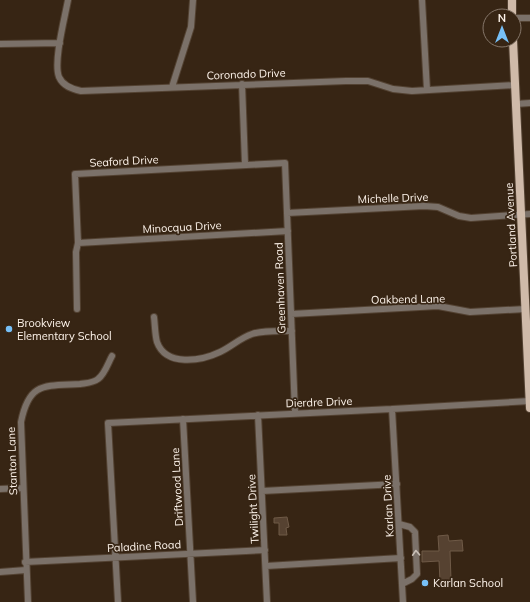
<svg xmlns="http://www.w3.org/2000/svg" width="530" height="602" viewBox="0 0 530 602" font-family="Mulish,sans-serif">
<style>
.building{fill:#564231;stroke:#6f5a47}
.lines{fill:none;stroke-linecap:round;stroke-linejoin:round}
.minor-casing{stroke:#534232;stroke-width:8}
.major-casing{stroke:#534232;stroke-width:10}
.minor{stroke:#7b7169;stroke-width:6}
.major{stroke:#cfbaa9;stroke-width:8}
.oneway{stroke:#c9bfb6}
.poi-dot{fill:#77c0f7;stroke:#372514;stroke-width:1.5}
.labels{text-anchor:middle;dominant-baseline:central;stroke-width:3.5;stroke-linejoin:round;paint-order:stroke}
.street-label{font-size:11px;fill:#fdf3ea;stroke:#372514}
.poi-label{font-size:11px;fill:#fdf3ea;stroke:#372514;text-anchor:start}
</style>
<rect width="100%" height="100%" fill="#372514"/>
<!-- building -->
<path class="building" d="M287 517 289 527 286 528 287 535H279V523H274V518Z
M448 535 449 541 462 540 463 551H450L451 580 440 581 439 561 422 562V551H439L438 536Z"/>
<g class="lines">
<!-- minor casing -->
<g class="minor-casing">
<path id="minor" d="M68 0C65 17 53 62 59 77 63 86 72 89 81 91L346 81H368L393 89 412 91 515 85
M422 0 427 90
M514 18H530
M0 44 60 43
M242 84 245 164
M172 87 191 27 193 0
M516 104 530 103
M287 213 424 206 438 207 459 216 471 218 530 214
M78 243 288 231
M77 309 76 252 78 243 75 174 285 163 295 413
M291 314 438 306 470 312 526 309
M154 317C155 325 155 335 157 342 166 367 201 361 220 352 231 347 240 338 252 334 264 330 279 331 292 331
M392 409 403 602
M258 415 267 602
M183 419 193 602
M0 489 23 488
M262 491 397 484
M399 524 410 527 415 532 417 574 412 579 402 584
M25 562 265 550
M266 566 401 558
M0 572 26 570
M28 602 21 422C29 382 44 386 80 384 86 383 93 383 98 379 105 374 108 363 112 356
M118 602 108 423 392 409 530 401"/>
</g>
<!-- major casing -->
<g class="major-casing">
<path id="major" d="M512 0V16
M513 40 530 408"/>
</g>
<!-- minor -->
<use href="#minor" class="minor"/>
<!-- major -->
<use href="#major" class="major"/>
</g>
<!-- one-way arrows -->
<defs><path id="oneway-chevron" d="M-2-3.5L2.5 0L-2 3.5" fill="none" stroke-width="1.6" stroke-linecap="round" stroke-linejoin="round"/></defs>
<use class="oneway" href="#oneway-chevron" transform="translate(416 553) rotate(-93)"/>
<!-- markers -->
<g class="poi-dot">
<circle cx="9" cy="329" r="4"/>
<circle cx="425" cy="583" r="4"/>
</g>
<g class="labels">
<!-- street labels -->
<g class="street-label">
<text transform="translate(246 74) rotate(-2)">Coronado Drive</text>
<text transform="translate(124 161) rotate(-3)">Seaford Drive</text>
<text transform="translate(393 198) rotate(-2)">Michelle Drive</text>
<text transform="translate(511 225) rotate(-93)">Portland Avenue</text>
<text transform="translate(182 227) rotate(-3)">Minocqua Drive</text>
<text transform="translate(280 288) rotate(-92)">Greenhaven Road</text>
<text transform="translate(408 299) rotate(-1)">Oakbend Lane</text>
<text transform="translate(319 402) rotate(-2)">Dierdre Drive</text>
<text transform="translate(12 461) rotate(-92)">Stanton Lane</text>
<text transform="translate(177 487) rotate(-93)">Driftwood Lane</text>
<text transform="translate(388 506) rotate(-93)">Karlan Drive</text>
<text transform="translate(253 509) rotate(-93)">Twilight Drive</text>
<text transform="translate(144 546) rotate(-3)">Paladine Road</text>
</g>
<!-- poi labels -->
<g class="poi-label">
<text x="17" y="323">Brookview<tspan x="17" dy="13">Elementary School</tspan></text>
<text x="433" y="583">Karlan School</text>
</g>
</g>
<!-- north arrow -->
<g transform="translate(502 28)"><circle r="19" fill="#372514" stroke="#86776a"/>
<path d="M0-3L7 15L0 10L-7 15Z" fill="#77c0f7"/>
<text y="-6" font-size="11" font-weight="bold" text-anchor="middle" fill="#fdf3ea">N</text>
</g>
</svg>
